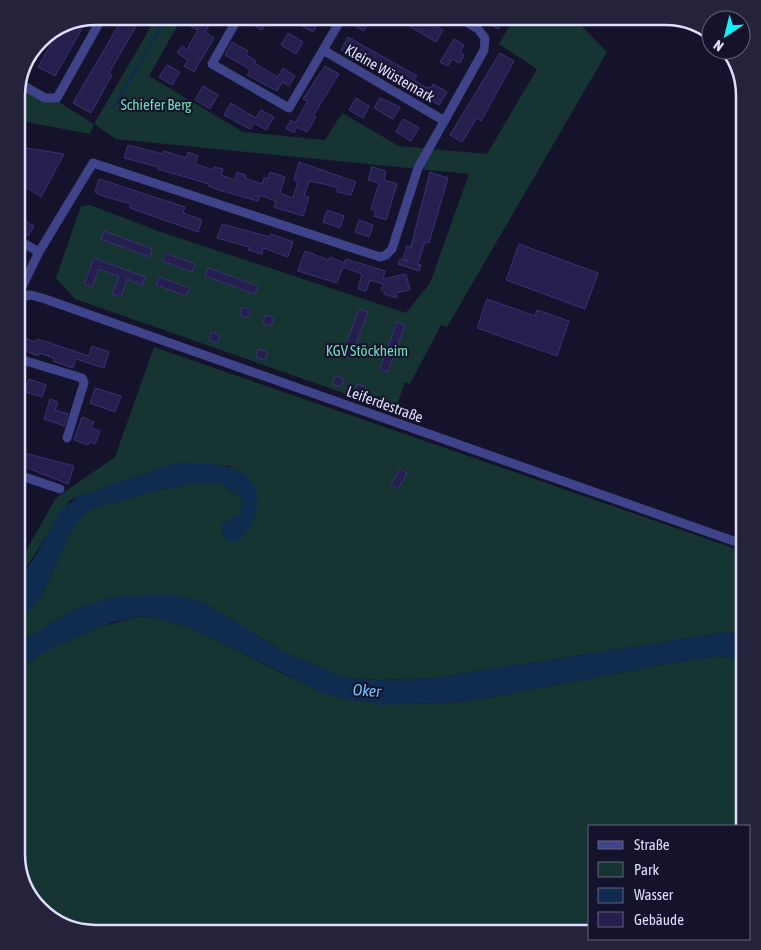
<svg xmlns="http://www.w3.org/2000/svg" width="761" height="950" viewBox="0 0 761 950" font-family="'Asap Condensed',sans-serif">
<style>
.green{fill:#163532}
.water{fill:#0f2b4e}
.lines{fill:none;stroke-linecap:round;stroke-linejoin:round}
.stream{stroke:#0f2b4e;stroke-width:2.5}
.building{fill:#241f4c;stroke:#3a3277}
.minor{stroke:#3f4389;stroke-width:9}
.labels{text-anchor:middle;dominant-baseline:central;stroke-width:4;stroke-linejoin:round;paint-order:stroke}
.street-label{font-size:15px;fill:#dfdefe;stroke:#15122b}
.park-label{font-size:15px;fill:#6bddb7;stroke:#15122b}
.water-label{font-size:16px;font-style:italic;fill:#70c5fa;stroke:#15122b}
.rim{fill:none;stroke:#dfdefe;stroke-width:2.5}
</style>
<rect width="100%" height="100%" fill="#15122b"/>
<!-- green -->
<path class="green" d="M157 16H183L149 76 243 132 325 140 342 113 399 146 487 154 537 69 499 44 515 16H572L607 52 447 327 441 325 410 384 405 382 395 411 75 299 56 278 81 206 90 205 161 232 406 313 430 283 469 174 116 139 94 124 90 134 16 120V91L22 79 94 124Z
M154 347 745 552V634L727 632 434 678 379 680 346 678 286 653 201 601 87 605 51 623 16 646V611L23 612 40 598 71 533 79 520 91 509 158 490 191 484H221L242 498 240 514 230 518 254 520 230 466 176 463 79 496 69 501 16 583V568L56 498 115 457Z
M142 616 160 619 184 626 219 641 289 677 413 704 466 702 683 661 720 656 745 662V826H590V934H96L61 925 30 898 16 854V673C46 644 102 624 142 616Z"/>
<!-- water -->
<path class="water" d="M176 463C206 464 261 460 257 504 257 516 250 530 241 538 229 550 220 536 222 524L230 518 240 514 242 498 221 484H191L158 490 91 509 79 520 71 533 40 598 31 609 23 612 16 611V583L34 558 61 510 79 496Z
M170 594 201 601 286 653 346 678 379 680 434 678 727 632 745 634V662L720 656 683 661 466 702 383 705 349 700 320 692 219 641 184 626 160 619 142 616 113 622 51 649 28 662 16 673V646C43 628 72 607 105 599 126 594 149 595 170 594Z"/>
<g class="lines">
<!-- stream -->
<path class="stream" d="M114 107 167 16"/>
</g>
<!-- building -->
<path class="building" d="M124 16H142L109 73 112 75 91 113 73 103Z
M196 16H215L205 32 214 38 194 72 184 66 188 60 177 53 182 46 187 49 198 30 190 26Z
M251 16H259L267 21 262 30 248 22Z
M306 16H312L319 21 313 32 300 25Z
M354 16H372L364 31 350 23Z
M392 16H418L443 30 436 42Z
M486 16H505L498 29 484 21Z
M87 20 55 76 38 67 59 30Z
M288 33 303 42 296 54 281 45Z
M348 37 417 76 414 80 425 87 431 88 433 84 447 92 439 105 388 74 387 77 374 69 375 67 356 55 355 58 341 50Z
M454 39 464 45 460 52 464 55 460 63 452 59 448 66 440 62Z
M232 42 248 51 246 55 256 61 254 63 278 77 283 68 295 76 289 86 282 82 277 91 247 75 250 71 246 67 225 55Z
M500 53 514 61 481 121 477 118 462 142 450 135Z
M167 65 180 72 172 85 159 77Z
M325 66 339 74 313 116 316 117 307 132 297 127 294 133 286 128 291 120 295 123 308 101 303 99Z
M203 86 218 95 210 109 195 100Z
M356 98 369 106 363 118 349 110Z
M380 98 400 107 393 119 374 108Z
M231 103 256 118 261 110 274 117 266 130 254 123 250 129 224 115Z
M403 119 419 128 411 141 396 132Z
M128 145 163 154 164 151 186 158 188 152 198 156 195 164 213 170 214 167 223 169 221 175 235 180 237 172 246 175 245 178 262 184 264 178 268 179 270 172 285 177 280 193 293 198 298 181 294 180 299 162 356 182 351 195 337 192 338 188 328 185 309 181 304 196 309 197 303 216 274 207 276 201 260 195 258 201 222 191 208 186 209 184 158 169V167L124 158Z
M20 147 64 154 41 197 16 181V152Z
M372 167 386 171 384 180 397 184 386 220 374 216 376 211 371 209 379 183 368 180Z
M430 172 448 178 429 243 425 242 418 264 421 265 419 271 398 264 400 259 409 261 403 259 407 246 411 247Z
M99 179 185 207 183 213 202 220 198 232 130 208 131 204 100 195 95 192Z
M327 210 344 216 340 228 323 222Z
M22 219 34 226 28 236 16 229Z
M359 220 373 225 369 237 355 232Z
M222 224 270 237 271 234 293 242 288 257 263 248 262 254 248 250 249 247 217 238Z
M104 231 152 249 150 257 101 239Z
M519 244 598 273 585 309 506 280Z
M305 251 329 260 330 257 344 263 346 259 385 271 383 279 406 274 410 290 396 293 397 298 384 294 385 292 381 290 383 284 370 280 366 291 358 289 362 274 343 267 337 283 298 271Z
M165 253 195 264 192 272 163 261Z
M94 258 145 277 142 285 127 279 121 297 112 294 119 276 99 269 92 287 84 284Z
M208 268 258 286 255 294 205 276Z
M159 277 189 288 186 296 156 285Z
M487 299 535 316 537 310 569 321 557 356 477 328Z
M242 307 251 310 249 318 240 315Z
M359 309 368 312 351 358 342 355Z
M265 315 274 318 271 326 263 323Z
M397 322 405 325 388 372 380 369Z
M211 332 220 335 217 343 209 340Z
M22 337 35 342 37 339 47 342 89 356 92 346 109 352 104 368 76 359 73 368 53 361 54 358 39 353 38 356 19 348 16 339 21 340Z
M258 349 267 352 265 360 256 357Z
M335 376 344 379 341 387 333 384Z
M29 379 46 385 42 397 25 392Z
M357 384 366 387 363 395 355 392Z
M95 388 121 396 115 412 90 403Z
M50 399 58 402 55 410 68 414 64 426 44 419Z
M82 417 94 422 91 428 100 431 95 444 89 442 88 445 74 440Z
M24 453 74 466 68 484 20 465Z
M400 469 407 473 398 489 391 485Z"/>
<g class="lines">
<!-- minor -->
<path class="minor" d="M239 16 212 64 289 108 343 16
M323 50 443 120
M20 84 45 98H57L103 16
M16 239 39 252
M22 295 21 289 39 252 93 163 380 257 386 255 392 249 418 168 484 50 485 38 478 29 456 16
M16 298 31 295 45 299 745 545
M16 358 82 378 84 383 67 438
M16 474 60 489"/>
</g>
<g class="labels">
<!-- street labels -->
<g class="street-label">
<text transform="translate(390 73) rotate(30)">Kleine Wüstemark</text>
<text transform="translate(385 404) rotate(20)">Leiferdestraße</text>
</g>
<!-- park labels -->
<g class="park-label">
<text x="156" y="104">Schiefer Berg</text>
<text x="367" y="350">KGV Stöckheim</text>
</g>
<!-- water labels -->
<g class="water-label">
<text transform="translate(367 690) rotate(4)">Oker</text>
</g>
</g>
<!-- crop -->
<path d="M0 0H761V950H0ZM96 25H665A71 71 0 0 1 736 96V854A71 71 0 0 1 665 925H96A71 71 0 0 1 25 854V96A71 71 0 0 1 96 25Z" fill="#25223c" fill-rule="evenodd"/>
<path class="rim" d="M96 25H665A71 71 0 0 1 736 96V854A71 71 0 0 1 665 925H96A71 71 0 0 1 25 854V96A71 71 0 0 1 96 25Z"/>
<!-- legend -->
<rect x="588" y="825" width="162" height="115" fill="#15122b" stroke="#66647f"/>
<rect x="598" y="841" width="25" height="8" fill="#3f4389" stroke="#66647f"/>
<text x="634" y="850" font-size="15" fill="#dfdefe">Straße</text>
<rect x="598" y="862" width="25" height="15" fill="#163532" stroke="#66647f"/>
<text x="634" y="875" font-size="15" fill="#dfdefe">Park</text>
<rect x="598" y="888" width="25" height="15" fill="#0f2b4e" stroke="#66647f"/>
<text x="634" y="900" font-size="15" fill="#dfdefe">Wasser</text>
<rect x="598" y="912" width="25" height="15" fill="#241f4c" stroke="#66647f"/>
<text x="634" y="925" font-size="15" fill="#dfdefe">Gebäude</text>
<!-- north arrow -->
<g transform="translate(726 35) rotate(215)"><circle r="24" fill="#15122b" stroke="#66647f"/>
<path d="M0-4L9 19L0 12L-9 19Z" fill="#11f2f7"/>
<text y="-8" font-size="14" font-weight="bold" text-anchor="middle" fill="#dfdefe">N</text>
</g>
</svg>
